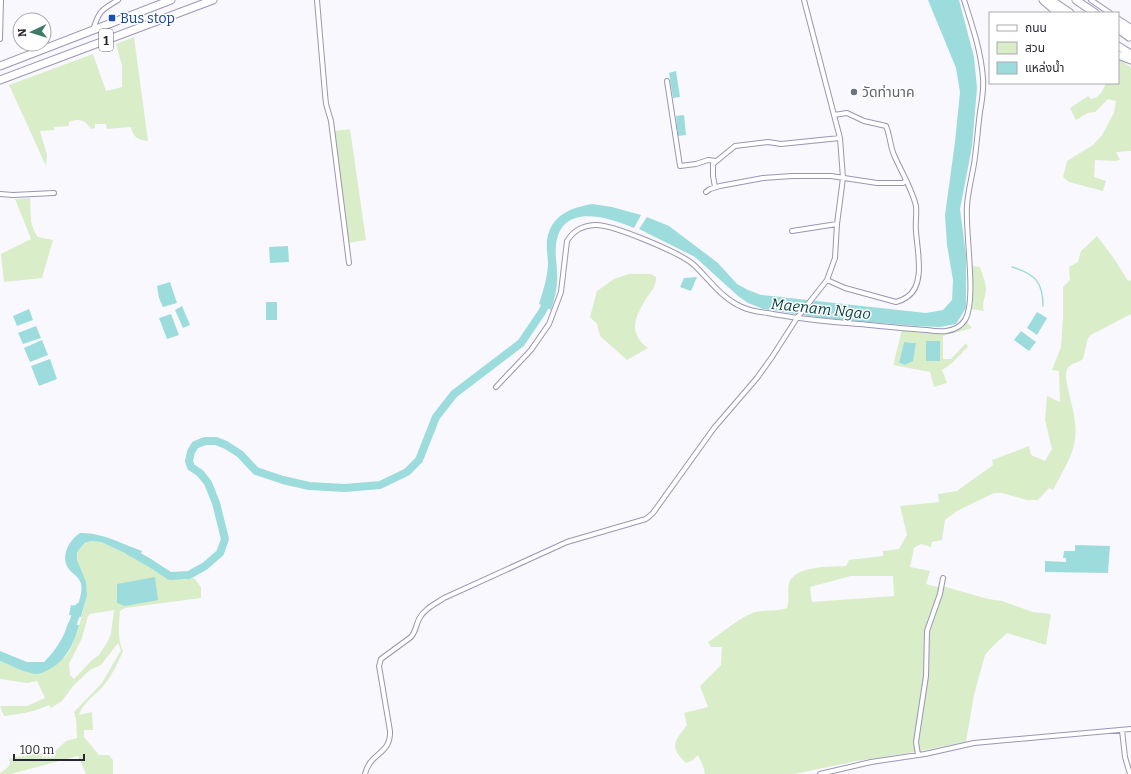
<svg xmlns="http://www.w3.org/2000/svg" width="1131" height="774" viewBox="0 0 1131 774" font-family="Bitter,'Noto Sans Thai',serif">
<style>
.green{fill:#daedc9;fill-rule:evenodd}
.water{fill:#9ddcdd}
.lines{fill:none;stroke-linecap:round;stroke-linejoin:round}
.stream{stroke:#9ddcdd;stroke-width:1.5}
.river{stroke:#9ddcdd;stroke-width:8}
.street-casing{stroke:#9c94b5;stroke-width:6}
.highway-casing{stroke:#9c94b5;stroke-width:9}
.street{stroke:#fff;stroke-width:4}
.highway{stroke:#fff;stroke-width:7}
.transit-dot{fill:#1a4fb4;stroke:#fff;stroke-width:1.5}
.worship-dot{fill:#6b7280;stroke:#fff;stroke-width:1.5}
.labels{text-anchor:middle;dominant-baseline:central;stroke-width:3;stroke-linejoin:round;paint-order:stroke}
.shield{fill:#fff;stroke:#696770;stroke-width:1}
.shield-label{font-size:13px;font-weight:bold;fill:#292633}
.transit-label{font-size:14px;fill:#164399;stroke:#fff;text-anchor:start}
.worship-label{font-size:14px;fill:#5b616d;stroke:#fff;text-anchor:start}
.water-label{font-size:15px;font-style:italic;fill:#054243;stroke:#fff}
</style>
<rect width="100%" height="100%" fill="#f9f8ff"/>
<!-- green -->
<path class="green" d="M134 37 148 141C139 141 132 136 131 127L107 129 106 124H95V128L91 129C85 120 80 118 69 122V126L54 127V130L40 131 47 155 46 166 9 85 93 54 106 91 122 87V66L116 44Z
M1118 59 1131 67V151L1116 152 1120 160 1115 161 1095 160 1094 177 1106 181 1103 191 1069 182 1063 177 1067 161 1093 145 1102 135 1114 113 1116 101 1108 99 1095 112 1088 113 1076 120 1070 108 1088 96 1091 99C1100 98 1103 90 1106 83H1118Z
M350 129 366 240 348 243 334 131Z
M30 198C31 212 29 226 38 237L53 240 42 278 4 282 1 254 31 239 15 199Z
M1097 236 1115 260 1128 281 1131 280V314L1091 335 1088 338 1083 359C1073 366 1066 362 1066 378 1069 398 1078 420 1075 439 1073 457 1061 474 1053 490L1049 488 1038 500H1027L1002 493H994L957 511 945 520 942 540 932 542 931 547 921 544 914 548 910 567 930 571 926 584 938 587 939 585 988 599 1002 601 1033 612 1051 614 1046 645 1007 633 991 648 985 655 974 695 966 742 915 752 857 761 794 774H705L703 766 698 755 693 760 686 763C668 746 675 741 687 725L684 713 708 707 700 686 721 665 722 647H711L708 642C722 633 737 619 753 613 764 609 776 612 787 608 790 600 787 591 789 583 796 565 830 567 846 566L849 560 883 556V551L899 549 907 535 900 506 939 502 938 494 957 491 993 465 992 460 1029 446 1031 455 1045 461 1052 449 1045 420 1047 396 1060 402 1059 371 1052 370 1061 347 1063 317V287L1070 280 1069 267 1078 262 1081 251ZM851 576H893L894 596 812 602 810 587Z
M971 266 980 267C982 274 986 282 986 289 986 297 981 304 984 311L971 309 972 284Z
M629 274H651L656 277C656 285 653 289 648 296 640 309 629 325 639 339 641 343 645 346 648 348L627 360 600 336 597 324 590 317 597 291 614 279Z
M967 322 972 328 943 336V359H951L966 343 968 347C959 355 953 364 942 370L947 383 934 387 930 372 893 365 902 330C922 332 952 339 967 322ZM904 342 916 343 905 365 899 363Z
M91 541 101 542 138 559 168 577 183 580 194 578 201 587V598L125 608 120 611C119 624 117 639 123 651 118 662 113 674 105 684 97 694 82 703 79 715L92 712 93 730H84V737L99 755H109L113 760V774H116H86L78 756 11 774H0V773L7 768 10 764 9 759 20 756 55 751 66 741 77 738 76 719 74 712 102 683 121 650 118 643 101 665 90 670 73 686 62 701 51 708 49 705C34 712 20 714 4 716L0 706H27L45 698 37 681 27 683 0 679V661L28 672C38 668 56 663 65 657 74 650 84 609 86 597 87 593 86 588 86 584 84 574 74 563 78 552 80 546 85 543 91 541ZM114 610 111 633 108 641 99 655 92 660 74 679 70 675 69 664 82 638 88 616 90 614Z"/>
<!-- water -->
<path class="water" d="M928 0H959L974 57 977 88 972 147 960 209 966 255V308L956 324 940 327 916 326 823 318 763 309 748 303 738 296 695 257 639 229 647 217 669 226 718 263 737 284 748 290 761 295 926 313 943 310 952 300 953 280 947 245 945 215 955 142 960 92 956 68Z
M676 71 680 97 673 98 669 73Z
M684 115 686 135 678 136 676 116Z
M592 204 612 207 641 215 634 228C610 218 566 203 557 239 554 251 557 262 557 273 558 286 555 298 551 310L539 304C543 291 547 279 548 265 548 257 546 248 547 240 551 215 570 208 592 204Z
M288 246 289 262 270 263 269 247Z
M697 277 691 291 680 287 684 278Z
M170 282 177 303 163 307 159 298 157 286Z
M266 302H277V320H266Z
M182 306 190 325 183 328 175 310Z
M29 309 33 320 17 326 13 316Z
M1037 312 1047 318 1037 335 1027 328Z
M171 314 179 335 167 339 159 318Z
M36 326 41 338 23 344 18 333Z
M1021 331 1036 342 1029 351 1014 340Z
M42 340 48 355 30 362 24 348Z
M926 341H940V361H926Z
M904 342 916 343 913 361 905 365 899 363Z
M50 359 57 379 39 386 31 366Z
M80 533C102 532 122 544 142 551L138 559 101 542 91 541 85 543 80 548 77 553V560L86 582 87 595 81 617 69 615 71 605 78 606C79 599 83 592 81 584 79 576 72 574 68 568 60 556 70 539 80 533Z
M1075 545 1110 546 1108 573 1045 572V561L1066 562V558H1063L1064 551H1075Z
M155 577 158 600 125 606 117 603V584Z
M68 623 79 625C74 644 66 661 48 670 44 672 40 674 36 674 24 673 11 665 0 661V651L27 662H44C55 651 64 638 68 623Z"/>
<g class="lines">
<!-- stream -->
<path class="stream" d="M1012 267C1035 274 1043 282 1043 306"/>
<!-- river -->
<path class="river" d="M129 551 150 563 170 576 189 575 205 566 220 553 225 539 216 503 208 483 200 473 191 467 189 461 191 452 195 445 205 441H216L226 445 240 454 256 471 283 480 309 486 345 488 380 485 407 472 419 460 436 417 454 394 521 343 542 312 549 298
M69 633 79 607"/>
<!-- street casing -->
<g class="street-casing">
<path id="street" d="M317 0 325 94 326 104 331 121 349 263
M1091 0 1110 13
M1122 21 1131 27
M93 30C99 11 101 10 118 0
M0 39 1 0
M667 81 680 166 696 164 708 160 716 161
M715 187 713 176V164L735 146 768 142 781 144 840 138
M706 192 710 189 720 186 763 178 792 176H831L877 183H903L906 181
M0 194 13 195 54 193
M792 231 837 224
M827 280 845 288 896 302C900 301 903 300 907 297 926 285 917 250 916 231 915 223 917 214 916 206 912 189 901 171 894 155 890 146 890 135 886 126L864 121 847 113 834 115
M496 387 531 350 549 324 561 292 567 241C574 230 582 226 595 225 612 224 681 253 694 265 709 279 722 299 742 307 750 311 759 312 768 313 802 320 836 322 870 325 889 327 908 329 927 330 933 331 940 332 946 331 954 330 961 326 965 320 977 300 965 233 967 206 968 189 973 174 975 157 977 142 978 127 980 112 982 101 984 89 983 78 981 51 972 25 964 0
M1122 730 1125 757 1130 774
M918 755 916 742 926 676 927 631 940 594 943 578
M365 774C370 752 391 755 390 731L379 666 381 659 411 637C416 631 416 625 419 619 424 609 435 604 444 598L567 542 646 519 653 513 714 428 757 378 772 357 797 318 827 280 835 258 837 224 843 178 840 138 804 0
M820 774 871 762 925 754 974 743 1131 729"/>
</g>
<!-- highway casing -->
<g class="highway-casing">
<path id="highway" d="M1043 0 1058 13
M1051 0 1070 13
M1076 0 1095 13
M1118 20 1131 34
M1118 29 1129 37
M1118 46 1131 54
M1118 55 1131 60
M0 66 171 0
M0 80 213 0"/>
</g>
<!-- street -->
<use href="#street" class="street"/>
<!-- highway -->
<use href="#highway" class="highway"/>
</g>
<!-- markers -->
<rect class="transit-dot" x="108" y="14" width="8" height="8" rx="2"/>
<circle class="worship-dot" cx="854" cy="92" r="4"/>
<g class="labels">
<!-- shield labels -->
<rect class="shield" x="99" y="29" width="14" height="22" rx="3"/>
<g class="shield-label">
<text x="106" y="40">1</text>
</g>
<!-- transit labels -->
<g class="transit-label">
<text x="120" y="18">Bus stop</text>
</g>
<!-- worship labels -->
<g class="worship-label">
<text x="862" y="92">วัดท่านาค</text>
</g>
<!-- water labels -->
<g class="water-label">
<text transform="translate(821 309) rotate(6)">Maenam Ngao</text>
</g>
</g>
<!-- legend -->
<rect x="989" y="12" width="130" height="72" fill="#ffffff" stroke="#a9a8ad"/>
<rect x="997" y="25" width="20" height="6" fill="#ffffff" stroke="#a9a8ad"/>
<text x="1025" y="32" font-size="12" fill="#292633">ถนน</text>
<rect x="997" y="42" width="20" height="12" fill="#daedc9" stroke="#a9a8ad"/>
<text x="1025" y="52" font-size="12" fill="#292633">สวน</text>
<rect x="997" y="62" width="20" height="12" fill="#9ddcdd" stroke="#a9a8ad"/>
<text x="1025" y="72" font-size="12" fill="#292633">แหล่งน้ำ</text>
<!-- north arrow -->
<g transform="translate(32 32) rotate(266)"><circle r="19" fill="#ffffff" stroke="#a9a8ad"/>
<path d="M0-3L7 15L0 10L-7 15Z" fill="#3e7b66"/>
<text y="-6" font-size="11" font-weight="bold" text-anchor="middle" fill="#292633">N</text>
</g>
<!-- scale -->
<path d="M14 754v6h70v-6" fill="none" stroke="#292633" stroke-width="2"/>
<text x="20" y="754" font-size="12" fill="#292633" stroke="#ffffff" stroke-width="3" paint-order="stroke">100 m</text>
</svg>
